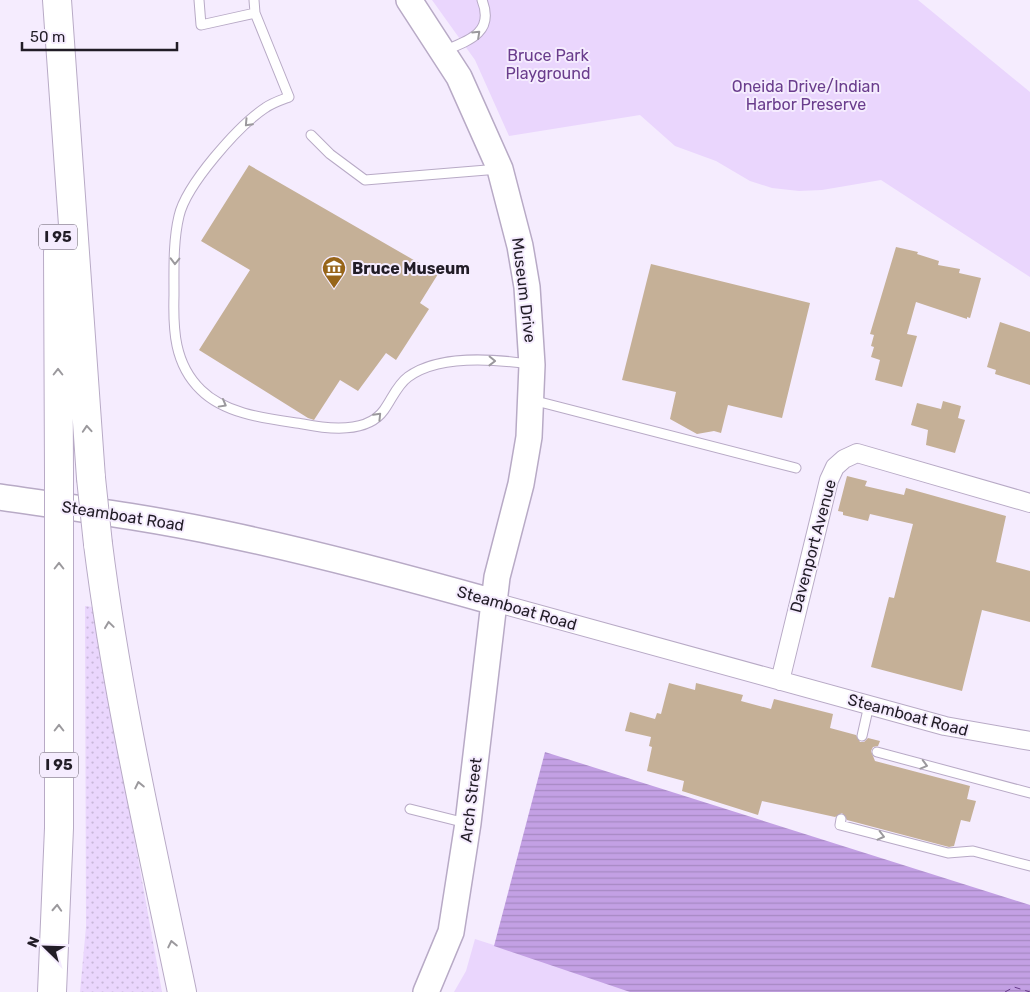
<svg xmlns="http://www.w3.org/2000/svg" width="1030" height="992" viewBox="0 0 1030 992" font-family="Rubik,sans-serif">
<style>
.grass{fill:url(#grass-dots)}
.park{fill:#ead6fd}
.water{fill:url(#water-rules)}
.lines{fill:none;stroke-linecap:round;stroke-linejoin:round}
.ferry{stroke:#663989;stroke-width:1;stroke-dasharray:6 5;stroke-linecap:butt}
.building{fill:#c5b097}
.service-casing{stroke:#b8aac6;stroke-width:11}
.minor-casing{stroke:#b8aac6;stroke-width:20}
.secondary-casing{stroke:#b8aac6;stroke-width:28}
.motorway-casing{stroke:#b8aac6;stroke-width:30}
.service{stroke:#fff;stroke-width:9}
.minor{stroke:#fff;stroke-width:18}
.secondary{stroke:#fff;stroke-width:25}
.motorway{stroke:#fff;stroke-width:28}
.motorway-bridge-casing{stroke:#b8aac6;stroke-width:30;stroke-linecap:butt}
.motorway-bridge{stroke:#fff;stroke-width:28}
.oneway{stroke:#9b999d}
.labels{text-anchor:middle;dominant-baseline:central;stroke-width:4;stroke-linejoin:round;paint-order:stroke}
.shield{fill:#f5ecfe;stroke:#615a67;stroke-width:1}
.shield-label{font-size:15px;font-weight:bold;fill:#211c26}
.park-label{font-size:16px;fill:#6a3d8d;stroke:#f5ecfe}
.poi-label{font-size:16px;font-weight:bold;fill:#211c26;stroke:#f5ecfe;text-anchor:start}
.street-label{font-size:16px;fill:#211c26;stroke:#f5ecfe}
</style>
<defs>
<pattern id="grass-dots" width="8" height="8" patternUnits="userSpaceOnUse" patternTransform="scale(1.25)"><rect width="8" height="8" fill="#ead6fd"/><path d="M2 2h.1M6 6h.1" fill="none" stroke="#c8b7d9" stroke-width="1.8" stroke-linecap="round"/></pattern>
<pattern id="water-rules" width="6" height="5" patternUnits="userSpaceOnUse" patternTransform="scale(1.25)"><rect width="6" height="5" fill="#c3a0e4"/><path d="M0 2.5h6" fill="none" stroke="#a789c3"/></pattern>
</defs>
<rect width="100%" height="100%" fill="#f5ecfe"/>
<!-- grass -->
<path class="grass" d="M85 606 93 607 162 992H80L86 927Z"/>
<!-- park -->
<path class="park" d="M432 0H918L1030 92V277L881 180 822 190 799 191 772 188 750 181 716 161 675 146 640 115 509 136 475 60Z
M475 939 641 992H454L466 971Z"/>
<!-- water -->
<path class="water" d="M545 752 1030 905V992H630L494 946Z"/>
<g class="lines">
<!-- ferry -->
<path class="ferry" d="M1005 992 1014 987 1030 992"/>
</g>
<!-- building -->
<path class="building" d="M249 165 438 274 420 303 429 309 396 360 386 353 358 391 340 380 314 420 308 418 199 350 250 270 201 241Z
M896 247 918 252 917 254 939 261 938 265 960 269 959 273 981 278 970 318 967 317V319L916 302 907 334 917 336 902 387 875 380 880 360 871 357 874 347 871 346 874 335 870 334Z
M651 264 810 303 782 418 728 405 721 433 714 431 697 434 670 419 676 392 622 380Z
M1000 322 1030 332V385L995 374 996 370 987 367Z
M943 401 961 406 958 418 965 420 955 453 926 445 928 430 911 425 917 403 941 409Z
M847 476 867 481 865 486 904 495 906 488 1006 516 996 562 1030 571V622L982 610 962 691 871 667 889 597 894 598 913 524 870 514 868 521 843 515V512L838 511Z
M669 683 695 690 696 683 743 695 741 701 771 709 774 699 833 714 830 728 856 735 860 742H864L868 738 880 741 878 746 873 747 871 751 875 761 970 786 967 799 976 801 970 822 961 820 954 846 949 847 847 820 842 813 835 817 762 801 758 815 682 791 684 781 647 771 652 747 649 746 651 737 625 731 630 712 655 719 657 713 661 714Z"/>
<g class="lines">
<!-- service casing -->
<g class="service-casing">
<path id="service" d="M199 0 201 25 255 13
M254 0 255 13 289 97C281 100 272 103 265 108 238 126 186 185 179 216 173 241 174 269 174 295 173 329 174 364 201 390 226 415 270 419 303 424 328 429 367 434 384 410 392 399 397 385 408 377 439 354 494 359 529 364
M443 51C468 41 495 33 482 0
M311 135 330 154 365 180 499 169
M532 400 796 468
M862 736 869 705
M877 752 1030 793
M410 809 466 823
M841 819 840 825 948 853 973 851 1030 866"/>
</g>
<!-- minor casing -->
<g class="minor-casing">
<path id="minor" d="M494 602 945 726 1030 741
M780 681 829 480 835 467 844 459 857 453 1030 503"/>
</g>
<!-- secondary casing -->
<g class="secondary-casing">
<path id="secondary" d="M409 0 459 77 500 169 520 246 527 287 532 365 529 437 521 484 497 577 468 823 451 932 426 992
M0 497C75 508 151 518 225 534 316 553 405 577 494 602"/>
</g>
<!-- motorway casing -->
<g class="motorway-casing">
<path id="motorway" d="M57 0 91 478
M58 252 59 473
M98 544C117 695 151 843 182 992
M52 992 59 828V537"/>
</g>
<!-- service -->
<use href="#service" class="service"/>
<!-- minor -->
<use href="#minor" class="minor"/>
<!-- secondary -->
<use href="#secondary" class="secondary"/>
<!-- motorway -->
<use href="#motorway" class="motorway"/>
<!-- motorway-bridge casing -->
<g class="motorway-bridge-casing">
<path id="motorway-bridge" d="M59 473V537
M91 478 98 544"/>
</g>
<!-- motorway-bridge -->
<use href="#motorway-bridge" class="motorway-bridge"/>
</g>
<!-- one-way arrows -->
<defs><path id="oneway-chevron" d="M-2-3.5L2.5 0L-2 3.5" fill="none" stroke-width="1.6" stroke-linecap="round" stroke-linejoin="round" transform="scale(1.25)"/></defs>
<g class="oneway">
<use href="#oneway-chevron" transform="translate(477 34) rotate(-43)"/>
<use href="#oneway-chevron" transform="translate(248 123) rotate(133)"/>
<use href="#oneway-chevron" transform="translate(175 261) rotate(91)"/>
<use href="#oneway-chevron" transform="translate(492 361) rotate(1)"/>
<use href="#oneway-chevron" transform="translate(58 372) rotate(-90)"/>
<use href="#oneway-chevron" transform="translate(223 404) rotate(29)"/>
<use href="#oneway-chevron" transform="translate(378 416) rotate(-46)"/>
<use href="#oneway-chevron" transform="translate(87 429) rotate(-94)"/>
<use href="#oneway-chevron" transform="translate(59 566) rotate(-90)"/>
<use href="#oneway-chevron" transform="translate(109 625) rotate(-98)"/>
<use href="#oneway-chevron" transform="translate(59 728) rotate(-90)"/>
<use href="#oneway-chevron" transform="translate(924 765) rotate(15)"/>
<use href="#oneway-chevron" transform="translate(139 785) rotate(-102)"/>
<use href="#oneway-chevron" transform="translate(881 836) rotate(14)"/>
<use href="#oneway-chevron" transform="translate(57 908) rotate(-87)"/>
<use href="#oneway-chevron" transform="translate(172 944) rotate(-102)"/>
</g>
<!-- icons -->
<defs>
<g id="museum-pin" transform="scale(1.25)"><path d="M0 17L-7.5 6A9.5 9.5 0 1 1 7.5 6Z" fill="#976519" stroke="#f5ecfe"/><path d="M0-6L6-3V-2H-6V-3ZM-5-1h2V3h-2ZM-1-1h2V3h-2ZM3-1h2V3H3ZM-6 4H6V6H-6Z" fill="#fff"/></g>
</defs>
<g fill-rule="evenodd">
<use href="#museum-pin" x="334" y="268"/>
</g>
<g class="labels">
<!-- shield labels -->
<g class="shield">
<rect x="39" y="224.5" width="38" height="25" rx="4"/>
<rect x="40" y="752.5" width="38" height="25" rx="4"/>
</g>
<g class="shield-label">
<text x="58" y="237">I 95</text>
<text x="59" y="765">I 95</text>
</g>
<!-- park labels -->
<g class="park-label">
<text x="548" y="55">Bruce Park<tspan x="548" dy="18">Playground</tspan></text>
<text x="806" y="86">Oneida Drive/Indian<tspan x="806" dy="18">Harbor Preserve</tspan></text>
</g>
<!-- poi labels -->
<g class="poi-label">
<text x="352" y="268">Bruce Museum</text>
</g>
<!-- street labels -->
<g class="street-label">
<text transform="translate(524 290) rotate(83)">Museum Drive</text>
<text transform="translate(123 516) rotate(9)">Steamboat Road</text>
<text transform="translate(813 546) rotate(-75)">Davenport Avenue</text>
<text transform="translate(517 608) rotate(16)">Steamboat Road</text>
<text transform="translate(908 715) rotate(15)">Steamboat Road</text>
<text transform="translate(471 800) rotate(-83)">Arch Street</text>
</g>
</g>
<!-- north arrow -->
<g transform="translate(45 947) rotate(293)" stroke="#f5ecfe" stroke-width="4" paint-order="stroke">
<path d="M0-4L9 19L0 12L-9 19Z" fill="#211c26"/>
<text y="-8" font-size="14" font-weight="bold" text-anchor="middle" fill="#211c26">N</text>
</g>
<!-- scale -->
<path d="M22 42v8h155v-8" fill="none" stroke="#211c26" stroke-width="2.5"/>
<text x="30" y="42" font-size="15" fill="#211c26" stroke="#f5ecfe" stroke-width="4" paint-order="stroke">50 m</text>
</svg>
